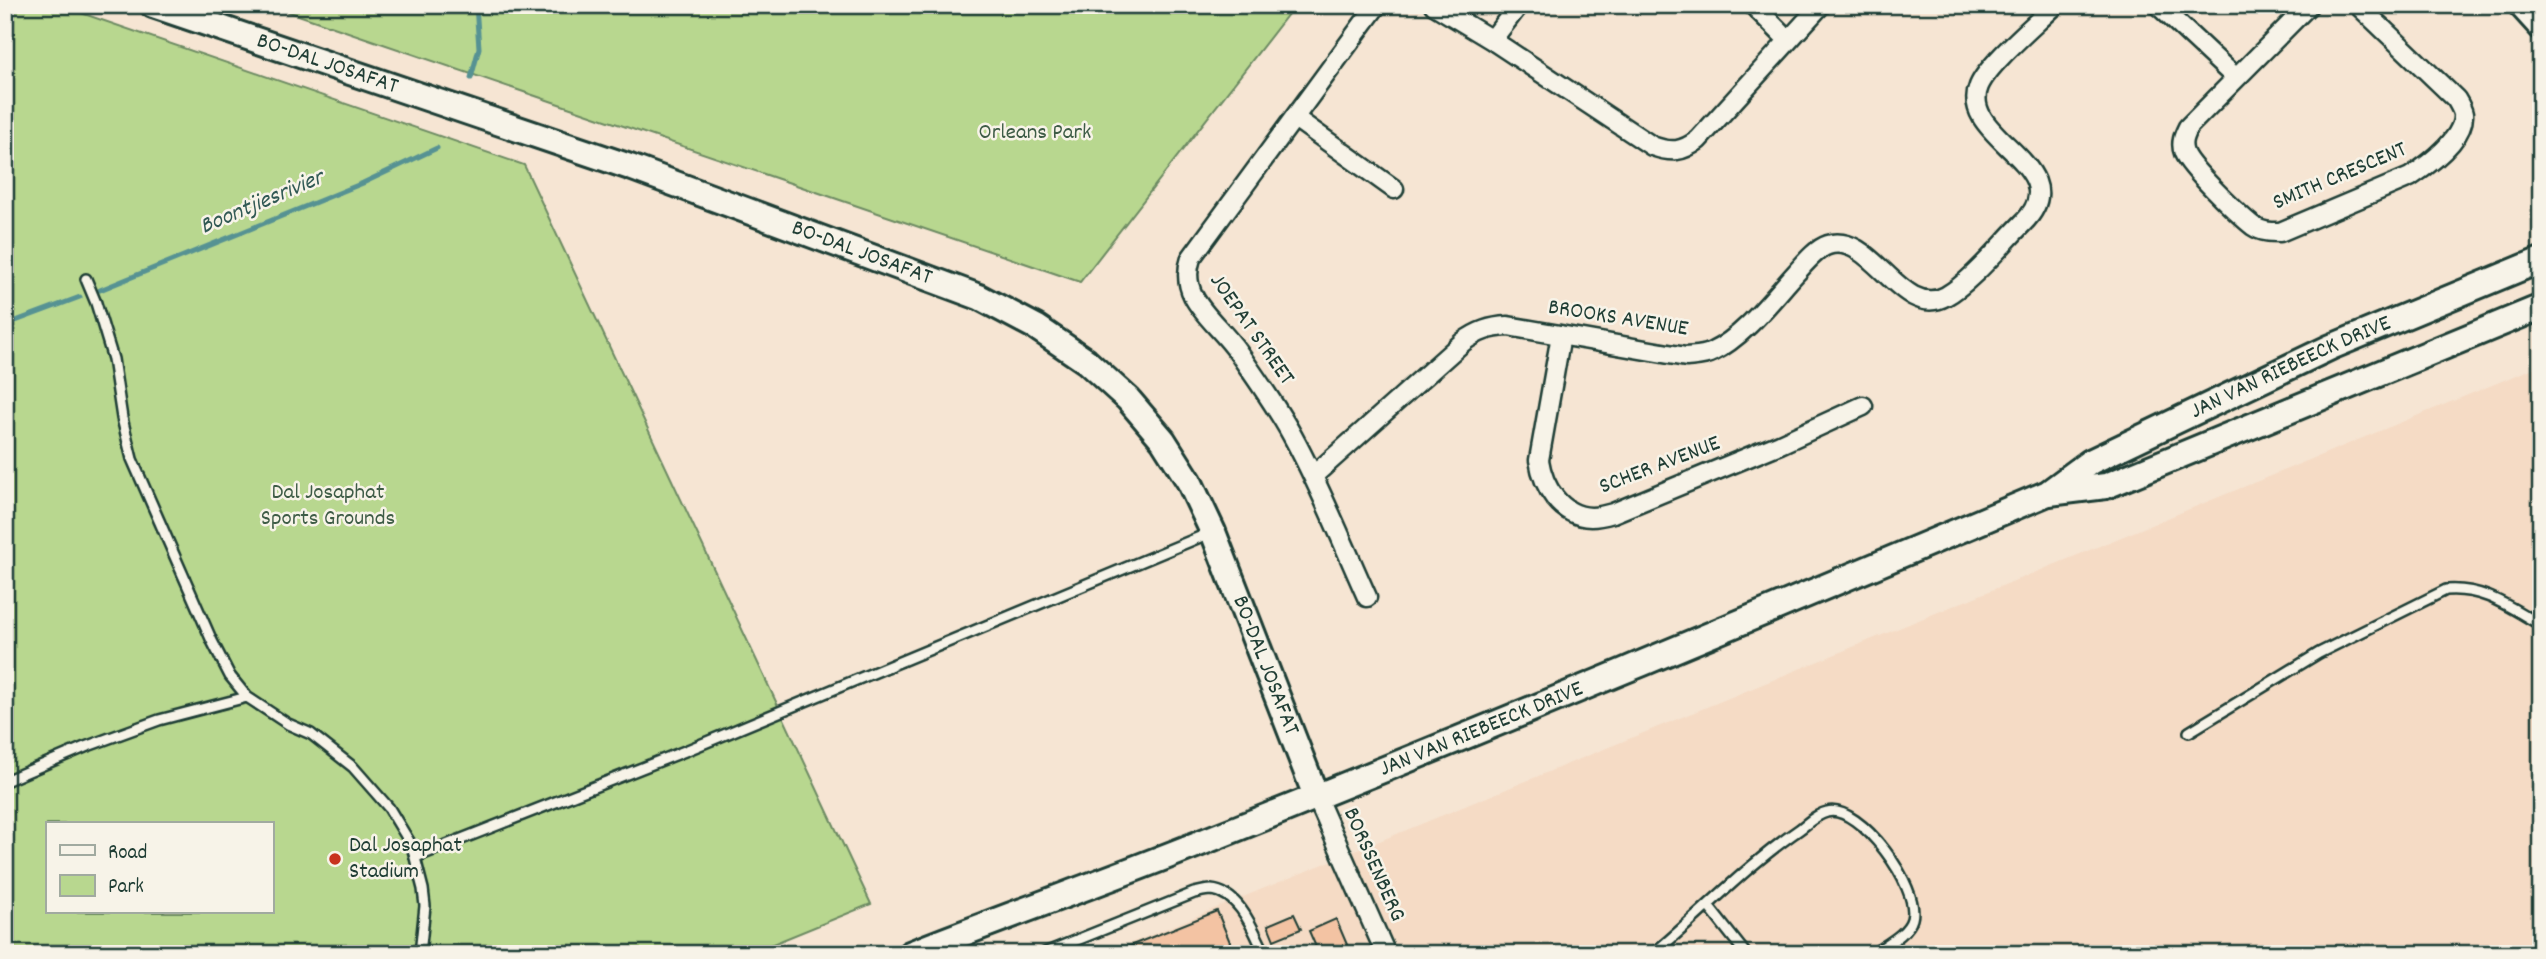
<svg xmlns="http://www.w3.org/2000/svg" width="2546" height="959" viewBox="0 0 2546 959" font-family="Dekko,sans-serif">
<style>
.built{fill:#f5dbc5}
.green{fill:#b8d78f;stroke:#6c8a62;stroke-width:2;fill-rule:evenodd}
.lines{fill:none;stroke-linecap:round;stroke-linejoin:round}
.stream{stroke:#569293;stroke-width:5}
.building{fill:#f3c3a3;stroke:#1f3d34;stroke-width:2}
.lane-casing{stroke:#1f3d34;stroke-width:14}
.street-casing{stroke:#1f3d34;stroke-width:23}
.secondary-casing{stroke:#1f3d34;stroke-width:30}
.lane{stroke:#f7f3e8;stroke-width:9}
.street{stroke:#f7f3e8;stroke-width:18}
.secondary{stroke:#f7f3e8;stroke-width:24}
.poi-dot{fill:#c8321e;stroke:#f7f3e8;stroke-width:2.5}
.labels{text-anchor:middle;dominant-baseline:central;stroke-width:5;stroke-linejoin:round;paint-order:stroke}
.street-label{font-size:23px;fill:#1f3d34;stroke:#f7f3e8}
.park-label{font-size:23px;fill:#3e5c46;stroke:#f7f3e8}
.poi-label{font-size:23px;fill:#1f3d34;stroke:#f7f3e8;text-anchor:start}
.water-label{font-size:24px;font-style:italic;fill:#315954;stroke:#f7f3e8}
</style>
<rect width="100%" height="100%" fill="#f6e5d3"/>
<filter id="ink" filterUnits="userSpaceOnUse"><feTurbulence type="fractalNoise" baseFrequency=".0143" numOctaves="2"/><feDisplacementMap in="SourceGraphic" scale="14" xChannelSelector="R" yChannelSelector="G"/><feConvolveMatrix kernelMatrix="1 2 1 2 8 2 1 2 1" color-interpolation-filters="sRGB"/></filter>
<g filter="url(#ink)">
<!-- built -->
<path class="built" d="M2541 365V954H1104Z"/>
<!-- green -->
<path class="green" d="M5 5H58L524 165 871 904 748 954H5ZM47 824H271V912H47Z
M269 5H1295L1080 282Z"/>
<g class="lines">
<!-- stream -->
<path class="stream" d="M471 78 479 48 476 5
M100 290 363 183 437 148
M5 325 80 297"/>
</g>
<!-- building -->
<path class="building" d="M1217 911 1235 954H1112V953Z
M1294 914 1301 929 1274 940 1268 925Z
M1336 919 1351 954H1319L1309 931Z"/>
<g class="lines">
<!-- lane casing -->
<g class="lane-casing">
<path id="lane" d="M86 279 96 303 113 359 122 418 132 459 212 641 230 676 247 697 288 724 311 734 353 767 389 808 412 846 423 889 425 906 420 954
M2189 732 2319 653 2446 590C2484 587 2509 607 2541 625
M5 781 85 747 159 720 247 697
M416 857 690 749 1212 532
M1708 906 1746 954
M1042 954 1194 893C1199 892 1206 890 1211 890 1240 892 1254 932 1265 954
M1653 954C1702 913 1747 865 1800 829 1808 823 1817 814 1827 812 1859 803 1921 888 1912 919 1908 934 1885 945 1873 954"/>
</g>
<!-- street casing -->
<g class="street-casing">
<path id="street" d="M1434 5 1492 40 1652 146C1672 153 1682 152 1698 140L1821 5
M1753 5 1788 40
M2158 5 2236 78
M2309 5 2188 127C2184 135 2180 143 2184 153 2190 168 2239 215 2253 226 2262 232 2270 232 2280 232L2410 177C2428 165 2465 138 2463 114 2462 109 2459 104 2456 99L2358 5
M1492 40 1519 5
M1295 118 1394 189
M1561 335 1539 460C1543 486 1560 516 1591 517 1598 517 1606 515 1613 513L1780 444 1863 406
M1313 476 1463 342C1478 331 1490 327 1508 326L1686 357C1695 356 1705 356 1712 352 1744 337 1773 298 1796 273 1805 263 1816 249 1828 245 1872 231 1901 321 1946 296 1971 282 2002 244 2023 223 2080 166 1957 138 1979 86 1988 64 2036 24 2055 5
M1367 597C1343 544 1321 488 1293 437 1277 407 1257 380 1238 352 1216 320 1177 299 1191 258L1377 5
M1316 796 1386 954"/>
</g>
<!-- secondary casing -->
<g class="secondary-casing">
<g id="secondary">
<path id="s1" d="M153 5 630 167 979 297 1036 327 1086 361 1128 399 1163 440 1189 481 1213 532 1316 796"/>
<path d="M2521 5 2541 27"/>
<path d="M2049 493 2106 486 2541 307"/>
<path id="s2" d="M910 954C1006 916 1103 882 1198 844 1483 731 1766 612 2048 493L2090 462 2331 347 2541 260"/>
</g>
</g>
<!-- lane -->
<use href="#lane" class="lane"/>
<!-- street -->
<use href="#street" class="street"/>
<!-- secondary -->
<use href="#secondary" class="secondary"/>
</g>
</g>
<!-- markers -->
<circle class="poi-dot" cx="335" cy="859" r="7"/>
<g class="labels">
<!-- street labels -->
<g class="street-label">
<text stroke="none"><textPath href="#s1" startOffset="184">BO-DAL JOSAFAT</textPath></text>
<text transform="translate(2340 177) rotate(-23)">SMITH CRESCENT</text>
<text stroke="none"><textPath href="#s1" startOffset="751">BO-DAL JOSAFAT</textPath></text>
<text transform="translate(1618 319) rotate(9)">BROOKS AVENUE</text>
<text transform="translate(1251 330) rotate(55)">JOEPAT STREET</text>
<text stroke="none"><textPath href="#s2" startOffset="1502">JAN VAN RIEBEECK DRIVE</textPath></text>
<text transform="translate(1660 466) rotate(-21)">SCHER AVENUE</text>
<text stroke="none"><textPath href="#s1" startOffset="1360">BO-DAL JOSAFAT</textPath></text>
<text stroke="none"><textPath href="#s2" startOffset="614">JAN VAN RIEBEECK DRIVE</textPath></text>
<text transform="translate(1373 865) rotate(66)">BORSSENBERG</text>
</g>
<!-- park labels -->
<g class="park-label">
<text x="1035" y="133">Orleans Park</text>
<text x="328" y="493">Dal Josaphat<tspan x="328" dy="26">Sports Grounds</tspan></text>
</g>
<!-- poi labels -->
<g class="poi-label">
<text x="349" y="846">Dal Josaphat<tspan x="349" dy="26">Stadium</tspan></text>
</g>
<!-- water labels -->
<g class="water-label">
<text transform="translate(262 203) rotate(-23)">Boontjiesrivier</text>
</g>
</g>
<!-- margin -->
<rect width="2546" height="959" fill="none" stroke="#f7f3e8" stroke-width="28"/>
<rect x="14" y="14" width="2518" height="931" fill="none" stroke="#1f3d34" stroke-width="2.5" filter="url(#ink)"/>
<!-- legend -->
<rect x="46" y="822" width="228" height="91" fill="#f7f3e8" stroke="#a1aaa0" stroke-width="2"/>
<rect x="60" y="845" width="35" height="10" fill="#f7f3e8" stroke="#a1aaa0" stroke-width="2"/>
<text x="108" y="858" font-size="21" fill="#1f3d34">Road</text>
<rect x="60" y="875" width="35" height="21" fill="#b8d78f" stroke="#a1aaa0" stroke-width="2"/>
<text x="108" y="892" font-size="21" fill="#1f3d34">Park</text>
</svg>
